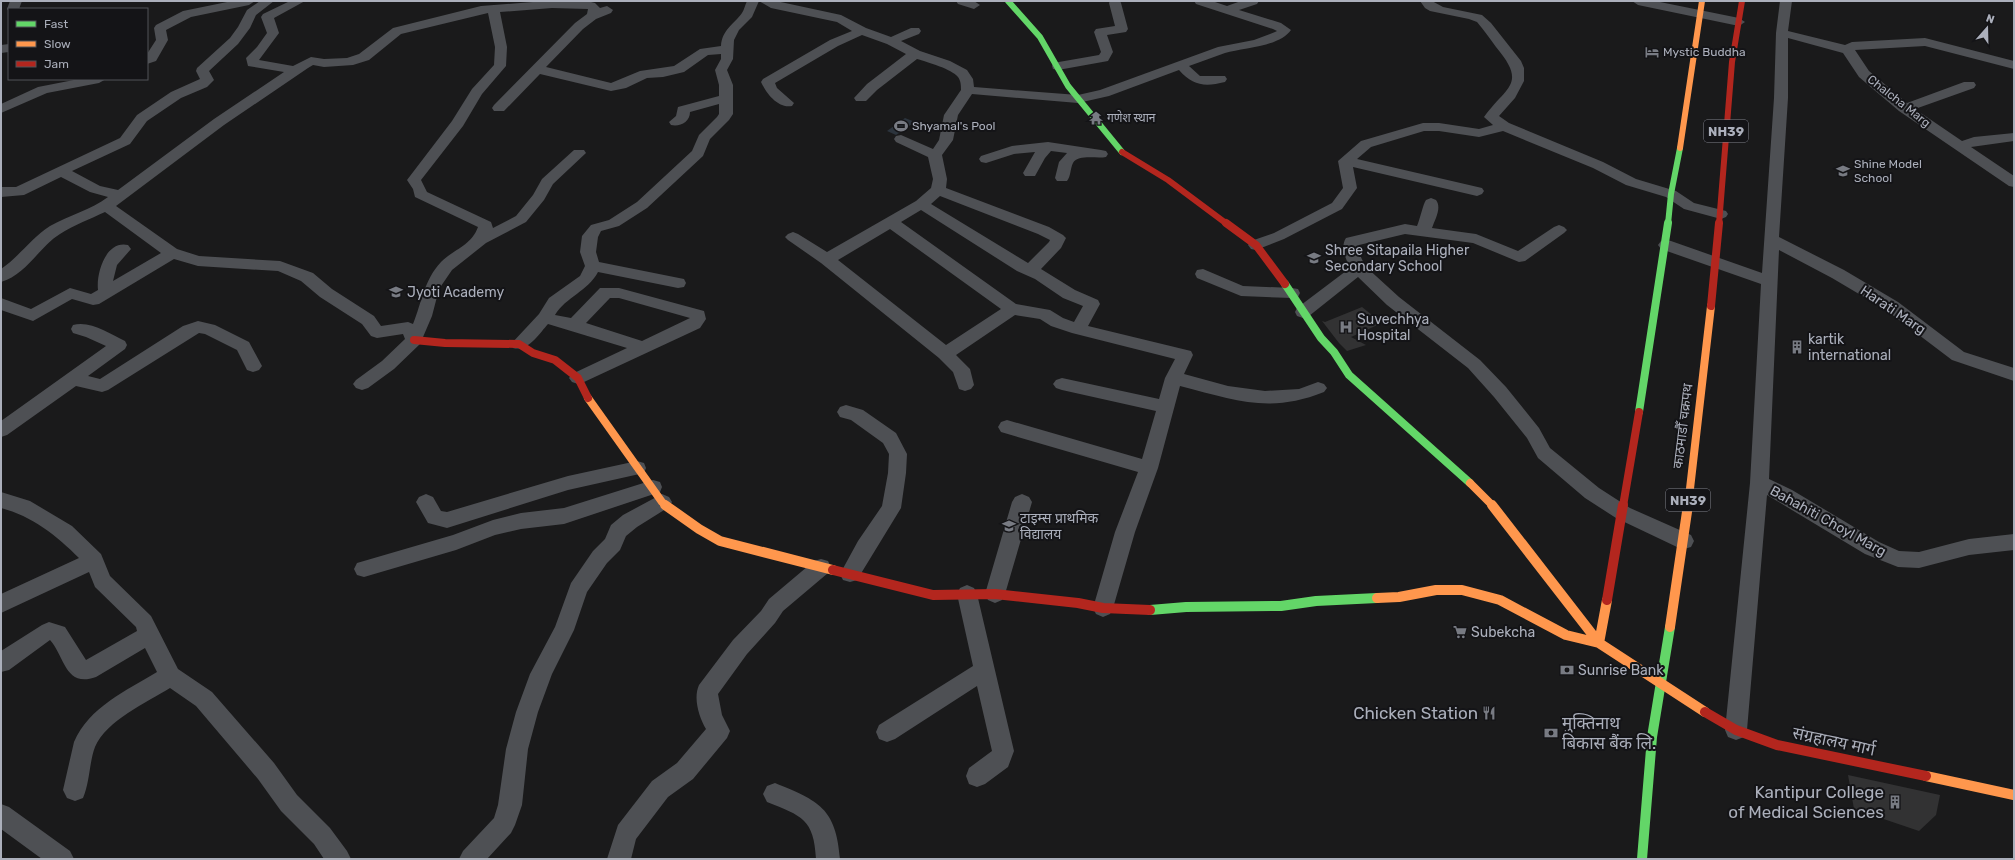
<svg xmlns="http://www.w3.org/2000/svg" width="2015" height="860" viewBox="0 0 2015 860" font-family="Rubik,'Noto Sans Devanagari',sans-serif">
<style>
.water{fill:#2c343d}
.building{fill:#323233}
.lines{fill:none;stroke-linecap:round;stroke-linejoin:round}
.street{fill:#4e5054;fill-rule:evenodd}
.fast-far2{stroke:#63d668;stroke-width:6}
.fast-far1{stroke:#63d668;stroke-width:8}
.fast{stroke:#63d668;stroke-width:10}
.slow-far2{stroke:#ff974d;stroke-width:6}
.slow-far1{stroke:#ff974d;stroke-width:8}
.slow{stroke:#ff974d;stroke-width:10}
.jam-far2{stroke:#b3261e;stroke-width:6}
.jam-far1{stroke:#b3261e;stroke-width:8}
.jam{stroke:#b3261e;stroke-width:10}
.labels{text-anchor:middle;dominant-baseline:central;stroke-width:4;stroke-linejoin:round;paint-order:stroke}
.far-poi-label{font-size:12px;fill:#abafbb;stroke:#141417;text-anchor:start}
.far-street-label{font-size:12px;fill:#abafbb;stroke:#141417}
.shield{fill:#141417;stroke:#7e808a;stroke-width:1}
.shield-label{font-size:13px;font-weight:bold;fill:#abafbb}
.poi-label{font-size:14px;fill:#abafbb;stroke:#141417;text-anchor:start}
.street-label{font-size:14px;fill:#abafbb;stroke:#141417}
.near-poi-label{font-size:17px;fill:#abafbb;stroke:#141417;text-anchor:end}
.near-street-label{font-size:17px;fill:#abafbb;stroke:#141417}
</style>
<rect width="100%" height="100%" fill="#1a1a1b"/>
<!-- water -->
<path class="water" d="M905 118 915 122 896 135 887 131Z"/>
<!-- building -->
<path class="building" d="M1362 307 1382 323 1351 337 1366 345 1347 351 1339 343 1322 321 1325 322Z
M1848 775 1940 795 1936 815 1919 831 1854 809Z"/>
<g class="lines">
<!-- street -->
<path class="street" d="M10 1H22L19 9H9V12L7 9Z
M232 1H255L249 5 191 17 166 30 168 40 156 61 147 64V54L156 40 154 28 156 25 183 11Z
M260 1H274L256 15 250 28 238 44 209 71 214 80 207 87 181 98 147 121 130 144 72 171 100 186 118 190 214 119 284 72 248 66 246 58 257 47 267 33 261 17 263 14 290 1H305L274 18 279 33 259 60 293 66 311 57 324 59 347 58 359 54 393 28 481 6 545 1 591 2 595 3 600 8 607 6 613 10 611 13 596 19 583 29 546 67 611 83 640 71 674 66 700 49 721 46C722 30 733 25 742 13 744 10 745 5 747 1H776L841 15 866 28 891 37 911 28H919L921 31 919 34 901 41 920 51 950 61 967 70 973 79 974 87 1078 95 1100 90 1218 47 1254 40 1275 32 1277 31 1273 29 1196 4 1194 1H1212L1227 6 1241 1H1259L1257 4 1239 10 1281 23 1291 30C1279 47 1243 48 1225 53 1213 57 1201 62 1189 66L1200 76H1225L1227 79 1225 82C1205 87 1193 86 1179 70L1109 96 1078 103 972 94 958 115 953 140 942 155 947 179 946 188 1049 227 1063 235 1066 238 1061 248 1041 269 1075 290 1098 300 1100 304 1088 326 1191 351 1193 355 1184 374 1228 386 1265 391 1299 389 1318 382 1324 384 1327 388 1324 392C1269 414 1235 400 1180 386L1158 468 1135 532 1113 608 1110 614 1103 617 1096 614 1093 608 1115 532 1138 472 1001 432 998 427 1001 422 1007 420 1142 459 1156 411 1062 390 1056 388 1053 384 1056 380 1062 378 1159 399 1165 378 1175 359 1072 333 1051 326 1040 319 1015 315 956 355 970 369 974 385 971 389 965 391 959 389 953 372 939 358 821 263 788 240 785 237 788 234 793 232 798 234 827 252 916 201 931 188 933 179 928 157 896 142 894 139 896 136 901 135 933 149 939 140 944 115 961 90C961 86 961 81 958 77 952 69 927 62 917 59L877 90 866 101H856L854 98 867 84 906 54 887 44 862 35 838 46 775 83 777 88 794 103 792 106C778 109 766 93 761 82L763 79 830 40 852 31 837 22 771 8 759 1 752 17 739 30 734 40 733 59 727 70 733 85V114L729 120 710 139 703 156 647 208 619 226 601 231 598 237 596 252 599 262 684 279 686 283 684 287 678 288 598 272C588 291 566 297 555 315L571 318 600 288H619L704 311 706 319 700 328 584 382 578 384 572 382 569 378 572 374 627 348 548 324C539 334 528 352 513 348L511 344 539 314 549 298 580 276 585 266 580 252 582 236 591 225 609 220 637 202 692 151 699 135 717 117 719 114V104L690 112C690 122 680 127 671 125L669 122 676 116 678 107 719 96V85L715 70 721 59V54L708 55 684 72 663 77 647 78 626 88 611 91 540 74 504 111H494L492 108 494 105 575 23 587 14 588 9 552 8 500 12 507 47 506 66 482 94 463 126 421 180 427 192 491 222 493 228 516 216 533 195 542 179 574 150H584L586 153 553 184 544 200 526 222 486 243 452 270 439 289 432 316 420 344 394 369 368 388 362 390 356 388 353 384 356 380 382 361 405 339 403 334 377 338 371 336 362 324 320 297 301 281 278 271 198 266 174 259 99 304 93 305 72 299 33 321 1 310V298L31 309 70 288 91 294 98 290C96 273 106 240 128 245L131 249 117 265 113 281 161 253 105 212C90 219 74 225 60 234 39 247 26 275 1 282V269C19 257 31 238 50 226 69 215 91 210 108 197L90 192 61 177 24 195 1 197V187H16L120 138 137 115 171 92 200 79 196 71 197 68 230 38 238 27 247 10ZM488 13 495 47 494 65 472 89 452 121 407 180 413 189 415 197 478 227C471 246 454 249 441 262 424 280 422 302 413 324L408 322 381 326 374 316 332 289 313 273 280 261 199 256 177 249 116 206 224 125 308 68 313 65 324 67 353 65 369 60 401 34ZM940 196 1038 234 1050 240 1049 242 1028 263 931 204ZM921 210 1017 271 1035 279 1063 298 1083 306 1074 322 1063 318 1050 310 1016 304 901 222ZM890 229 1001 309 946 345 838 260ZM610 298H619L690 318 642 341 586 323Z
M956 1H974L980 5 974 9 958 4Z
M1110 1H1120L1121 3 1128 29 1126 32 1107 35 1113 52 1108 61 1058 70 1053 69 1052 66 1053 63 1099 55 1101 52 1094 32 1096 29 1115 26 1109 3Z
M1420 1H1432L1443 7 1482 15 1491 23 1521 61 1524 68V81L1515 98 1499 116 1509 123 1603 162 1636 179 1676 191 1694 203 1726 211 1728 214 1726 217 1721 219 1684 209 1666 197 1626 185 1593 168 1503 131 1479 137 1439 131H1424L1371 147 1357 159 1482 188 1484 191 1482 194 1477 196 1353 167 1357 188 1342 209 1284 239 1256 250 1251 249 1248 245 1251 241 1274 233 1332 203 1343 188 1338 161 1361 141 1423 123H1439L1479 129 1493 125 1484 117C1506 86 1528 85 1496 47 1490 39 1484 30 1477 22L1469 19 1430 11 1425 8Z
M1632 1H1655L1739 18 1745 22 1739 26 1638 5Z
M1780 1H1792L1788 31 1845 45 1852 42 1925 38 2014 61V69L1925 46 1855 50 1869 71 1907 103 1964 82H1974L1976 85 1974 88 1915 109 1962 141 1974 137 2014 133V141L1971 147 2014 176V187L2009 186 1899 111 1859 77 1843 53 1788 38V98L1779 237 1844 270 1898 302 1964 352 2014 368V381L1952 360 1886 310 1832 278 1779 250 1769 479 1792 490 1879 542 1899 551 1919 552 1969 539 2014 534V550L1969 555 1919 568 1898 567 1865 554 1767 495 1747 730 1744 737 1736 740 1728 737 1725 730 1750 483 1761 284 1661 249 1658 245 1661 241 1666 240 1671 241 1762 273 1774 98 1776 33Z
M9 44V52L1 53V45Z
M79 79H106L99 83 47 93 1 113V104L38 87Z
M1048 142 1101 150 1106 151 1108 154 1106 157C1097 159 1078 154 1073 163 1070 169 1071 176 1067 181H1057L1055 178 1059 162 1067 153 1051 151 1045 158 1035 176H1025L1023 173 1035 152 1014 154 986 163 981 162 979 159 981 156 1012 146Z
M1431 198 1436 200C1442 208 1435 219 1432 228L1476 234 1518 251 1554 227 1559 225 1564 227 1567 230 1564 233 1525 261 1519 262 1473 243 1405 234 1359 245 1360 255 1365 266 1399 297 1480 360 1506 387 1539 428 1550 448 1599 488 1630 508 1691 535 1694 541 1691 547 1684 549 1677 547 1616 518 1585 498 1538 458 1527 438 1494 397 1468 368 1387 305 1358 277 1309 316 1303 318 1297 316 1295 312 1297 308 1350 268C1346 259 1340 247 1346 238L1405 224 1417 226C1420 219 1423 204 1426 200Z
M1203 269 1243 286 1292 288 1298 289 1300 293 1298 297 1292 298 1241 296 1197 278 1195 274 1197 270Z
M198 321 215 325 249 342 262 366 259 370 253 372 247 370 237 350 205 334 199 333 108 390 102 392 76 386 7 435 1 437V421L106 346 86 337 73 333 71 329 73 325C90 320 110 334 125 341L127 345 125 349 88 376 100 379 183 326Z
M846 405 863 410 896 433 907 454 906 473 901 508 857 580 850 582 843 580 840 574 858 541 882 506 888 473 889 454 883 443 851 420 840 417 837 412 840 407Z
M637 461 644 463 646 468 644 473 568 490 447 528 428 523 416 502 419 497 426 494 433 497 441 511 447 512 568 476Z
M653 480 660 482 662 487 660 492 564 524 521 529 495 535 456 550 364 577 357 575 354 569 357 563 453 535 493 520 521 513 564 508Z
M1 492 30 501 72 526 101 554 110 576 151 616 178 669 212 692 274 763 297 795 330 828 347 851 351 859H324L314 844 281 811 258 779 196 706 170 688C147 702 106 721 95 747 89 763 90 782 83 798L75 801 67 798 63 790 74 742C89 707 126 691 157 672L145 648 96 677C65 688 65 657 50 640L9 670 1 672V651L42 625 49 622 65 627 86 660 137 631 136 627 95 587 89 572 1 613V594L79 558C57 536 32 516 1 508Z
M662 494 669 497 672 502 669 507 637 527 626 536 620 550 607 563 587 592 574 630 552 674 538 712 528 749 522 805 515 825 511 833 487 859H459L463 851 494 818 498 805 506 749 516 712 530 674 555 627 571 583 593 551 605 539 611 525 623 515Z
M1022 494 1029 497 1032 502 1005 594 1002 600 995 603 988 600 985 594 1012 502 1015 497Z
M821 559 828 561 831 567 828 573 783 611 775 623 747 654 718 694 722 715 730 731 727 738 693 779 668 797 636 839 631 859H607L618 825 652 781 677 763 706 729C699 717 693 698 699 685L733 640 761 611 769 599 814 561Z
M967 585 974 588 977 594 1014 751 1008 767 985 784 977 787 969 784 966 776 969 768 992 751 977 686 895 739 887 742 879 739 876 732 879 725 973 666 957 594 960 588Z
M775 783C819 801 836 808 840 859H816C814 819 802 816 767 802L763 794 767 786Z
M1 804 9 807 70 851 74 859H42L1 829Z"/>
<!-- fast-far2 -->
<path class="fast-far2" d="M1008 1 1040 37 1068 86 1122 152
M1668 224 1671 194 1680 148"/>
<!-- fast-far1 -->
<path class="fast-far1" d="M1285 284 1321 338 1334 352 1349 375 1470 483
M1639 412 1668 223"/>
<!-- fast -->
<path class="fast" d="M1150 610 1186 607 1281 606 1316 601 1377 598
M1642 859 1652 737 1670 627"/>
<!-- slow-far2 -->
<path class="slow-far2" d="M1680 148 1702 1"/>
<!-- slow-far1 -->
<path class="slow-far1" d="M588 398 662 502 667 506
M1470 483 1493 506
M1688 506 1711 306"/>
<!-- slow -->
<path class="slow" d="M665 505 699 529 720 541 833 570
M1492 505 1599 643 1705 712
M1377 598 1399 597 1436 590H1462L1500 600 1566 635 1599 643 1607 600
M1670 627 1688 505
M1926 776 2014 795"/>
<!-- jam-far2 -->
<path class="jam-far2" d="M1122 152 1168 180 1227 224
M1719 224 1732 62 1742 1"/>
<!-- jam-far1 -->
<path class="jam-far1" d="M1226 223 1256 245 1285 284
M1711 306 1719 223
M414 340 445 343 519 344 533 353 555 360 578 378 588 398
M1623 506 1639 412"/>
<!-- jam -->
<path class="jam" d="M833 570 933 595 995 594 1078 603 1103 608 1150 610
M1607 600 1623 505
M1705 712 1736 730 1777 745 1926 776"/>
</g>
<!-- icons -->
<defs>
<g id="hotel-bare" transform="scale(1.08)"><path d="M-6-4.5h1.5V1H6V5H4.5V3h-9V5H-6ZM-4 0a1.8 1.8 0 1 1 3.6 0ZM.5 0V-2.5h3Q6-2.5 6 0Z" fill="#787b83" stroke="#141417" stroke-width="2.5" paint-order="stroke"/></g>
<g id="temple-bare" transform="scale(1.08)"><path d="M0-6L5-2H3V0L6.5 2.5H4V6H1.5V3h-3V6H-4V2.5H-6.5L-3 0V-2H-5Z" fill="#787b83" stroke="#141417" stroke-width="2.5" paint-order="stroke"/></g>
<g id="stadium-bare" transform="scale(1.08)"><path d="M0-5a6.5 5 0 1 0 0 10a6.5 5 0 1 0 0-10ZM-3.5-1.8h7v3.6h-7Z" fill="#787b83" stroke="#141417" stroke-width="2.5" paint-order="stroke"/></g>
<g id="school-bare" transform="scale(1.08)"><path d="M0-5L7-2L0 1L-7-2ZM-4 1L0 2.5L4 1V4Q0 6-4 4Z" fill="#787b83" stroke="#141417" stroke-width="2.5" paint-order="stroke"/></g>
<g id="hospital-bare" transform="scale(1.08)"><path d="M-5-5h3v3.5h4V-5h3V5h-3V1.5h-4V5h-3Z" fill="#787b83" stroke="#141417" stroke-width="2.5" paint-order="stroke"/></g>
<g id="building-bare" transform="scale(1.08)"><path d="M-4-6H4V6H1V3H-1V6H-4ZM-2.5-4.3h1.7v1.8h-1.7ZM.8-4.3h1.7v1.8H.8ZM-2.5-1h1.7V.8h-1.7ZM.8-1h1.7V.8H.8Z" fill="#787b83" stroke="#141417" stroke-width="2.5" paint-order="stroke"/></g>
<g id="supermarket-bare" transform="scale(1.08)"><path d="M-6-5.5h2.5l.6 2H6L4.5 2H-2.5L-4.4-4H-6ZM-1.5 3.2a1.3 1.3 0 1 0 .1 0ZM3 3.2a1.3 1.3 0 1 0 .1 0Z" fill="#787b83" stroke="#141417" stroke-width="2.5" paint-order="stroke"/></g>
<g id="bank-bare" transform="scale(1.08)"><path d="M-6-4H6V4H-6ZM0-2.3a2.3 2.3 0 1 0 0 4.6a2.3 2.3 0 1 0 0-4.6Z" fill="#787b83" stroke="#141417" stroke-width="2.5" paint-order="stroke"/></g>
<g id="restaurant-bare" transform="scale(1.08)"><path d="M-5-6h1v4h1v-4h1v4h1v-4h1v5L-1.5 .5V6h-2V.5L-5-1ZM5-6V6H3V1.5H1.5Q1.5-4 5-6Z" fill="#787b83" stroke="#141417" stroke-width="2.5" paint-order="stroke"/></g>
</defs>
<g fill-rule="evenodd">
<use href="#hotel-bare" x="1652" y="52"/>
<use href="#temple-bare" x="1096" y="118"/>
<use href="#stadium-bare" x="901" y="126"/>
<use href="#school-bare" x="1843" y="171"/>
<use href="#school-bare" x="1314" y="258"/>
<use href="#school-bare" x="396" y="292"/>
<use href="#hospital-bare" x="1346" y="327"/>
<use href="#building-bare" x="1797" y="347"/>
<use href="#school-bare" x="1009" y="526"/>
<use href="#supermarket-bare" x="1460" y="632"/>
<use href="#bank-bare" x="1567" y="670"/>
<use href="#restaurant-bare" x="1489" y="713"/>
<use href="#bank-bare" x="1551" y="733"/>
<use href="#building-bare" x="1895" y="802"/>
</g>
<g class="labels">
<!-- far-poi labels -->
<g class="far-poi-label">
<text x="1663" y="52">Mystic Buddha</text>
<text x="1107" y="118">गणेश स्थान</text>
<text x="912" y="126">Shyamal's Pool</text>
<text x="1854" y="164">Shine Model<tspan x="1854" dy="14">School</tspan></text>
</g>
<!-- far-street labels -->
<g class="far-street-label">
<text transform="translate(1899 101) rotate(38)">Chalcha Marg</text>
</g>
<!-- shield labels -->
<g class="shield">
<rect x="1704" y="120" width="44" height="22" rx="3"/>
<rect x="1666" y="489" width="44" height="22" rx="3"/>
</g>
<g class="shield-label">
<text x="1726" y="131">NH39</text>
<text x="1688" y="500">NH39</text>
</g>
<!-- poi labels -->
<g class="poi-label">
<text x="1325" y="250">Shree Sitapaila Higher<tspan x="1325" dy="16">Secondary School</tspan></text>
<text x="407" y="292">Jyoti Academy</text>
<text x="1357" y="319">Suvechhya<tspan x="1357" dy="16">Hospital</tspan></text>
<text x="1808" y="339">kartik<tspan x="1808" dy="16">international</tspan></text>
<text x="1020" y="518">टाइम्स प्राथमिक<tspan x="1020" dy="16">विद्यालय</tspan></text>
<text x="1471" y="632">Subekcha</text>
<text x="1578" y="670">Sunrise Bank</text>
</g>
<!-- street labels -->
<g class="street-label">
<text transform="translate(1893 310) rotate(34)">Harati Marg</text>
<text transform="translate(1683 426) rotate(-83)">काठमाडाैँ चक्रपथ</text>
<text transform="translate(1828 521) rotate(29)">Bahahiti Choyl Marg</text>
</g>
<!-- near-poi labels -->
<g class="near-poi-label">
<text x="1478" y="713">Chicken Station</text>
<text x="1562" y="723" text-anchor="start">मुक्तिनाथ<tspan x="1562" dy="20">बिकास बैंक लि.</tspan></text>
<text x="1884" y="792">Kantipur College<tspan x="1884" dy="20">of Medical Sciences</tspan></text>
</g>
<!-- near-street labels -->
<g class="near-street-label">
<text transform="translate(1834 741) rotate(12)">संग्रहालय मार्ग</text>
</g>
</g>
<!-- border -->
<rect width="2015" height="860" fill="none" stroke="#abafbb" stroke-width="4"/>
<!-- legend -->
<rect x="8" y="8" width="140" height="72" fill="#141417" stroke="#505259"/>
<rect x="16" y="21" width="20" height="6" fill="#63d668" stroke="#505259"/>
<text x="44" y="28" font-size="12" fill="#abafbb">Fast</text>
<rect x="16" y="41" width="20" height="6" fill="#ff974d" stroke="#505259"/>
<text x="44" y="48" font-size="12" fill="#abafbb">Slow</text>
<rect x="16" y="61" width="20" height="6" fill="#b3261e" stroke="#505259"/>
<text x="44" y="68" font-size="12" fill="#abafbb">Jam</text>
<!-- north arrow -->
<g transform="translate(1987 28) rotate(20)" stroke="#141417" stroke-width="3" paint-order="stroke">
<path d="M0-3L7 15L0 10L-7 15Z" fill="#abafbb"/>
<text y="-6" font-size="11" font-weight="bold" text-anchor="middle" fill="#abafbb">N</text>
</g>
</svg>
